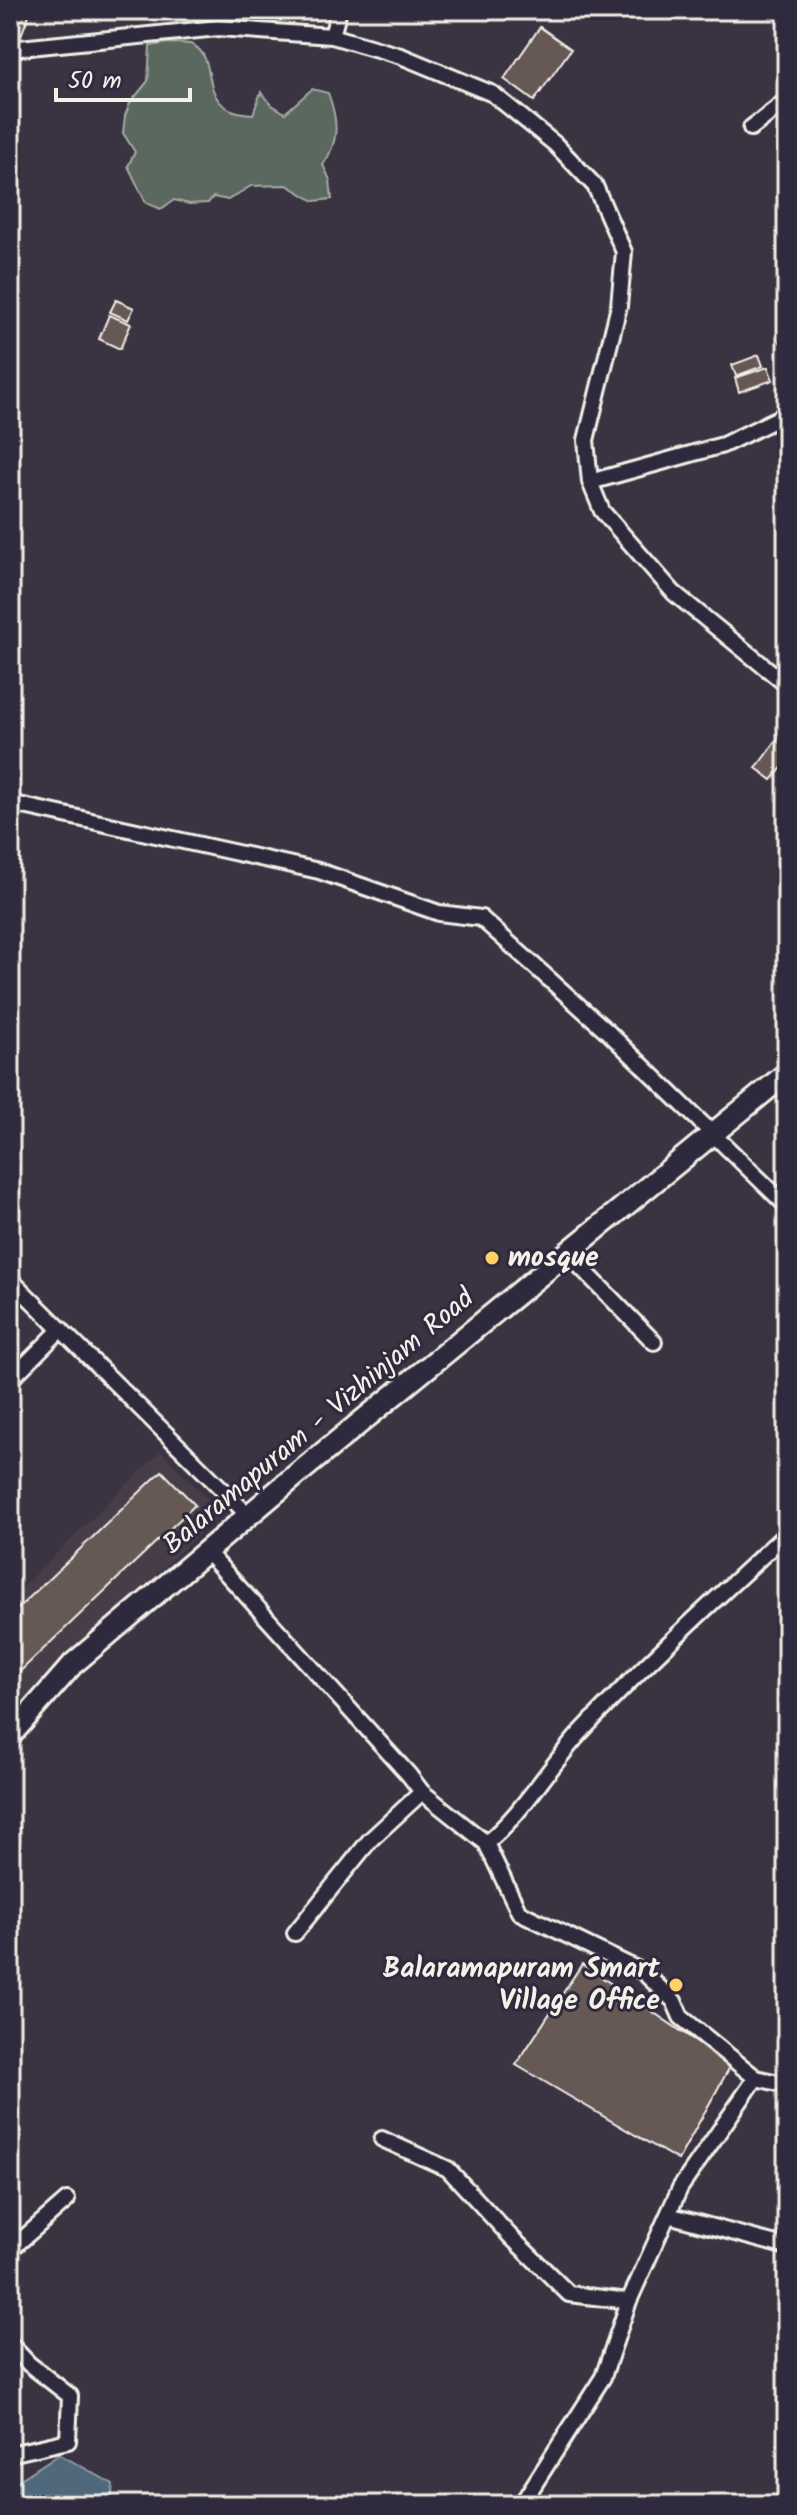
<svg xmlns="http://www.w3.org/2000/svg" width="797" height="2515" viewBox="0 0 797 2515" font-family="Kalam,sans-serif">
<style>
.built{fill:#473e48}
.green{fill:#5a685e;stroke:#a7aca3;stroke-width:2}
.water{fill:#50677b;stroke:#929ea7;stroke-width:2}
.building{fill:#665855;stroke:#f4f1e8;stroke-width:2}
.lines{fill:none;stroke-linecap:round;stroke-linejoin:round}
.street-casing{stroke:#f4f1e8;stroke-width:20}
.secondary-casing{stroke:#f4f1e8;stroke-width:26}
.street{stroke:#2f2a3d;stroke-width:14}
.secondary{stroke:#2f2a3d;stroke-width:20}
.poi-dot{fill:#ffd166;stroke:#2f2a3d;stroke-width:3}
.labels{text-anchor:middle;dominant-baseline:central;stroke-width:6;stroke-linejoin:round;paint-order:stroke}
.poi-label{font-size:28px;font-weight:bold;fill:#f4f1e8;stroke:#2f2a3d;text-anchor:start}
.street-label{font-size:28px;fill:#f4f1e8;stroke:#2f2a3d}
</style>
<rect width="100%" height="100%" fill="#3a3342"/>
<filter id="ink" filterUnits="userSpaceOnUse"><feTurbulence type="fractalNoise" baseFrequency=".0125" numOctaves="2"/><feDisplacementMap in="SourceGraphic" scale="16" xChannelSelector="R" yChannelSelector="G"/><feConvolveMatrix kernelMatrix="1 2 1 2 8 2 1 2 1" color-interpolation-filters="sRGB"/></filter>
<g filter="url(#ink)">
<!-- built -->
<path class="built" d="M161 1451 221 1513 10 1713V1599Z"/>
<!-- green -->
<path class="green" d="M168 43C176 44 187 42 193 45 222 60 193 112 253 114L261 92 272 105 285 113 312 89 328 93C338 120 340 140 323 165L330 180 332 199 314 201 287 185 251 186 228 200 213 197 208 203 189 204 174 200 161 209 146 203 128 166 135 152 123 133 125 116 130 103 148 81 150 46Z"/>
<!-- water -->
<path class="water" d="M59 2454 113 2484 111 2505H10V2486Z"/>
<!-- building -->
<path class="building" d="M11 10H31L18 43 10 40Z
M540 27 571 49 534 101 504 79Z
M116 300 134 308 128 320 110 312Z
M109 315 131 324 120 349 99 339Z
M787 338V356L780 341Z
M759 355 763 366 736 376 732 365Z
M768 367 773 380 739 392 735 378Z
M787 726V761L772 780 756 768Z
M162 1471 195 1505 10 1681V1616Z
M582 1964 731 2065 678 2160 516 2065Z"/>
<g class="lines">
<!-- street casing -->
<g class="street-casing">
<path id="street" d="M332 36 339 10
M10 49 218 28 332 36 401 56 493 94 555 144 595 186 624 252 619 306 586 440 590 482 602 511 674 593 787 685
M751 128 787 100
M590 482 723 445 787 414
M10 803 319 871 439 913 481 918 609 1033 787 1206
M567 1253 654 1342
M10 1279 248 1515
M10 1380 61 1329
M206 1551 409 1775 422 1792 486 1843 519 1912 643 1972 674 2001 681 2017 756 2078 787 2085
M486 1843C523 1813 548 1768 581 1732 646 1662 717 1598 787 1533
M295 1933 370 1840 422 1792
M382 2139 448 2169 510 2236 569 2294 629 2301
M668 2215 787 2247
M10 2250 67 2200
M10 2344 29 2364 70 2396 68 2441 10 2454
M521 2505 603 2377 629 2301 680 2188 756 2078"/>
</g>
<!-- secondary casing -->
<g class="secondary-casing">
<path id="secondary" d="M10 1736 73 1664 301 1471 787 1073"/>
</g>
<!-- street -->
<use href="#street" class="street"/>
<!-- secondary -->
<use href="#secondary" class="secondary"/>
</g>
</g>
<!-- markers -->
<g class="poi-dot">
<circle cx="492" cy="1258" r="8"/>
<circle cx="676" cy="1985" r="8"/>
</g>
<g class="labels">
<!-- poi labels -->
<g class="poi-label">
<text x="508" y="1258">mosque</text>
<text x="660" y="1969" text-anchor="end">Balaramapuram Smart<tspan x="660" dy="32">Village Office</tspan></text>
</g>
<!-- street labels -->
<g class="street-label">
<text transform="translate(319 1422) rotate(-40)">Balaramapuram - Vizhinjam Road</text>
</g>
</g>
<!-- margin -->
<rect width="797" height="2515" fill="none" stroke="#2f2a3d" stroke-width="40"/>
<rect x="20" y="20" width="757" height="2475" fill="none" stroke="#f4f1e8" stroke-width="3" filter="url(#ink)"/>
<!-- scale -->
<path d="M56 88v12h134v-12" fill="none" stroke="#f4f1e8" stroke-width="4"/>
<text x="68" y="88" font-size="24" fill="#f4f1e8" stroke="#2f2a3d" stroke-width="6" paint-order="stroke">50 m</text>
</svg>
